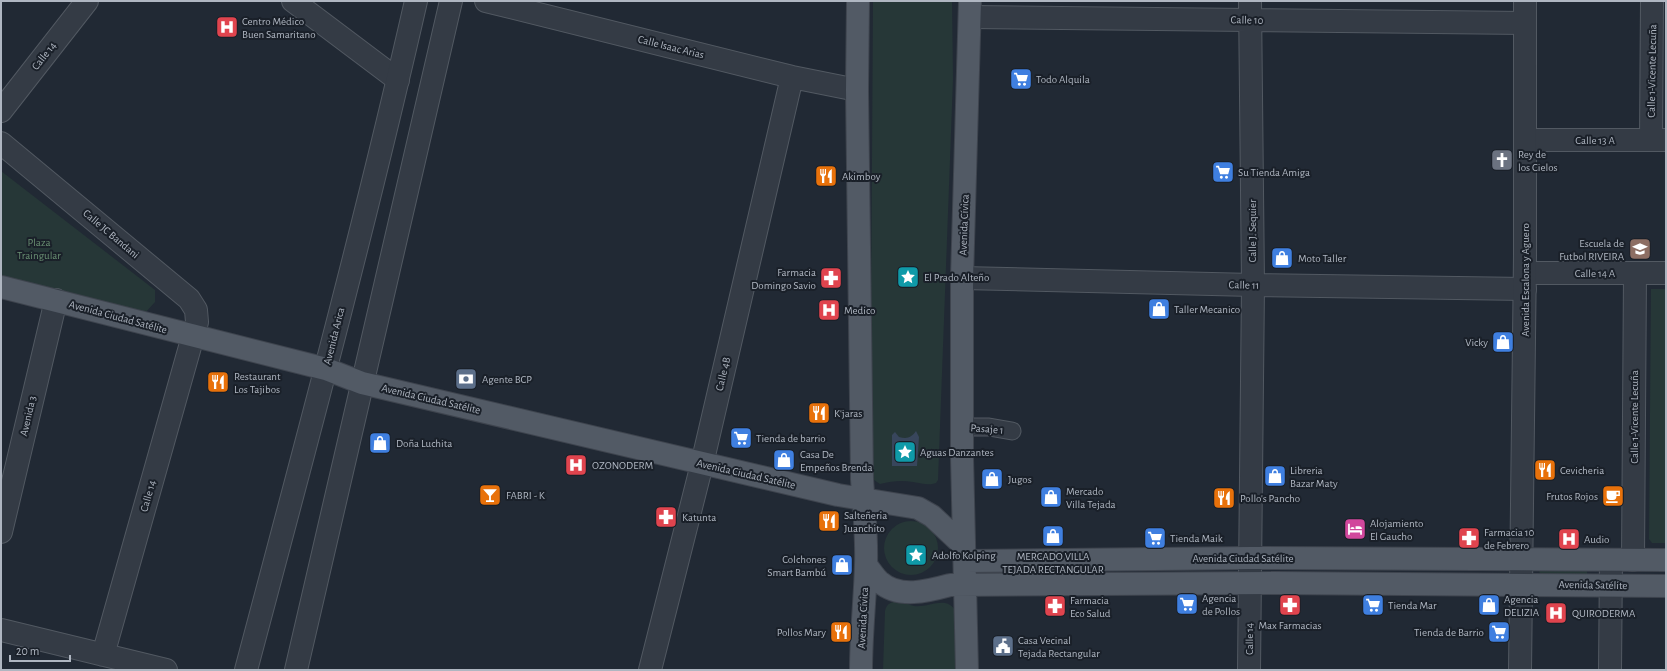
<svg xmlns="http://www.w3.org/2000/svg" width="1667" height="671" viewBox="0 0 1667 671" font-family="'Alegreya Sans',sans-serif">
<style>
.green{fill:#263737}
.water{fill:#38465c}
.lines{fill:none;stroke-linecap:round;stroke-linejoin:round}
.pedestrian-casing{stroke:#525962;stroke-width:19}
.minor-casing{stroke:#525962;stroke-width:24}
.tertiary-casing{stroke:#525962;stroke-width:24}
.primary-casing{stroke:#3e444e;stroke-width:24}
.pedestrian{stroke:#343b45;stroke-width:17}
.minor{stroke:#343b45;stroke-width:22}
.tertiary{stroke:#343b45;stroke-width:22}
.primary{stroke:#525a65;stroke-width:22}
.labels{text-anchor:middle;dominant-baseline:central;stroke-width:4;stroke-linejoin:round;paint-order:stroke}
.street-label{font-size:11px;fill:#afb6c1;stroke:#1a2029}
.poi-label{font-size:11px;fill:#afb6c1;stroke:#1a2029;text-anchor:start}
.park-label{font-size:11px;fill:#698f72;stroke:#1a2029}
</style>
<rect width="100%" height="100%" fill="#212934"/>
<!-- green -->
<path class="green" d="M873 1H952L953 79 938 480 936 483C928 486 922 483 913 482 902 480 892 481 880 484L874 480 870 474Z
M1 171 155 290V302L145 313 1 278Z
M1651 289H1666V543H1652L1649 539Z
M884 548a27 27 0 1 1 54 0a27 27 0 1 1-54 0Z
M1542 569 1587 570V575H1542L1539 572Z
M899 601C904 602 909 605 914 606 930 608 947 594 956 612L955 670H883L885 611C887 603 891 602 899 601Z"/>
<!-- water -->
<path class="water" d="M916 431 919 437 917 466H892V435L895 432 899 437C907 439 911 438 916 431Z"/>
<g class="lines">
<!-- pedestrian casing -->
<g class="pedestrian-casing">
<path id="pedestrian" d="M962 427H989L1012 431"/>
</g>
<!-- minor casing -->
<g class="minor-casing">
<path id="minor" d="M293 1 398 80
M486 1 792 77 857 90
M970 17 1525 23
M1 111 87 1
M1525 140H1666
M1651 140 1652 1
M1 143 189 299 196 310 197 322 103 655
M1525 273H1666
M962 278 1253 285 1525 289
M1 532 56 300
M1633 560 1635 273
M1 630 166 670
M650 670 702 464 792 77
M1249 670 1253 285 1250 1
M1610 670 1611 560"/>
</g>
<!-- tertiary casing -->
<g class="tertiary-casing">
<path id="tertiary" d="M246 670C305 448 365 225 416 1
M296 670 451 1
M1520 670 1525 255V1"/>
</g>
<!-- primary casing -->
<g class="primary-casing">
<path id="primary" d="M858 1 857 90 862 479C864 508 867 536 866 565 865 600 861 635 861 670
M1 287 326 369 362 383 838 495 918 508 932 516 964 546
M966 561 1249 558 1666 560
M866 565C871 571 875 578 880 582 899 599 928 591 950 585L1276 583 1666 586
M967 670 962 457V278L970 1"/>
</g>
<!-- pedestrian -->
<use href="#pedestrian" class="pedestrian"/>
<!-- minor -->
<use href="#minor" class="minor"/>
<!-- tertiary -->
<use href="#tertiary" class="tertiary"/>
<!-- primary -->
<use href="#primary" class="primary"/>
</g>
<!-- icons -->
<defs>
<g id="hospital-square" transform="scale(1.15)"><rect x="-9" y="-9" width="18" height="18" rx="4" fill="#e0444e" stroke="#1a2029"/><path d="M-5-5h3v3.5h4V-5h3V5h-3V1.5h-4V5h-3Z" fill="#fff"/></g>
<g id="supermarket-square" transform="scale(1.15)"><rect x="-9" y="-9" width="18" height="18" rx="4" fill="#3f7fe0" stroke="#1a2029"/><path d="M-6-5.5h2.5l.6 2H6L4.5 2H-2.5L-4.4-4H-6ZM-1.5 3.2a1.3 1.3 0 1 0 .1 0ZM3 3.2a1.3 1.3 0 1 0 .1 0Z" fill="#fff"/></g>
<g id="church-square" transform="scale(1.15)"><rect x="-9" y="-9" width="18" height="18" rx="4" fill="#6b7280" stroke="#1a2029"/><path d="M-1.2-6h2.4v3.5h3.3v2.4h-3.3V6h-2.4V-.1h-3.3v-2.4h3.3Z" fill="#fff"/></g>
<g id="restaurant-square" transform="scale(1.15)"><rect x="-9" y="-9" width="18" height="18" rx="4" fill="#e8710a" stroke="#1a2029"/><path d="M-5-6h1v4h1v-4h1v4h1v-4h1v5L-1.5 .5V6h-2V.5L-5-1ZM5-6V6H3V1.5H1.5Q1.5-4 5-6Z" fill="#fff"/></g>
<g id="university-square" transform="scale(1.15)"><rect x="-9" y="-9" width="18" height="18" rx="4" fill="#8d6e63" stroke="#1a2029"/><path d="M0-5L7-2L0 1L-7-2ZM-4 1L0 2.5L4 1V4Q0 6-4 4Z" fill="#fff"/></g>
<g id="shop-square" transform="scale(1.15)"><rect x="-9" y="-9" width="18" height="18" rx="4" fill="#3f7fe0" stroke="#1a2029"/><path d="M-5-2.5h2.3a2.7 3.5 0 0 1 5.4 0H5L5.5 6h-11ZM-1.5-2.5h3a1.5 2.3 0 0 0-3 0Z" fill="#fff"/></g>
<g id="sight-square" transform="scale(1.15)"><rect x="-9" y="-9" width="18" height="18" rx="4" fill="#0f9aa8" stroke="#1a2029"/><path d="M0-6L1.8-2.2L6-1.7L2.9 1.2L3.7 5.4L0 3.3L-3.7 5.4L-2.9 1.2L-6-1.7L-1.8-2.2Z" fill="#fff"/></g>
<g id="pharmacy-square" transform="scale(1.15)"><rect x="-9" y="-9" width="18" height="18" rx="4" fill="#e0444e" stroke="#1a2029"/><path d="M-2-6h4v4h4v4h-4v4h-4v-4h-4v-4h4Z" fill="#fff"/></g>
<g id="bank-square" transform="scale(1.15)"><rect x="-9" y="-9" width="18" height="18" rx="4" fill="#5c6f8a" stroke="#1a2029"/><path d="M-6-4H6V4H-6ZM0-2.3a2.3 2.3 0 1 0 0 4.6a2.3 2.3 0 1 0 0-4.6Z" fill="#fff"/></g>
<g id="bar-square" transform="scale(1.15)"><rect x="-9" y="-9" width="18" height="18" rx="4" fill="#e8710a" stroke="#1a2029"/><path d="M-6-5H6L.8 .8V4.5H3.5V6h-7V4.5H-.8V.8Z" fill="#fff"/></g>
<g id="cafe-square" transform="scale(1.15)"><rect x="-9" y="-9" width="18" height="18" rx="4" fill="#e8710a" stroke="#1a2029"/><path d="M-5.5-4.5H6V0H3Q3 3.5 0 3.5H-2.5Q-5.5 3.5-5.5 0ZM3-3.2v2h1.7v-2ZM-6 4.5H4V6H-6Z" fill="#fff"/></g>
<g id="hotel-square" transform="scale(1.15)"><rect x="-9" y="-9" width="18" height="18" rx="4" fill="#d1479c" stroke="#1a2029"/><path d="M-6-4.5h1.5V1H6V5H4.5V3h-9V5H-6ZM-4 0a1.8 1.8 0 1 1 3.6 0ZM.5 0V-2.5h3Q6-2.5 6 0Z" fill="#fff"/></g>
<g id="civic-square" transform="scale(1.15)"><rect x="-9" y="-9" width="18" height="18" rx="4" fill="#5c6f8a" stroke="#1a2029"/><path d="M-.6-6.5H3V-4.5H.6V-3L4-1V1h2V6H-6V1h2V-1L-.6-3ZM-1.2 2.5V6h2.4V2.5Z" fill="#fff"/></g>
</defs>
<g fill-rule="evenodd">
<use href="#hospital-square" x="227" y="27"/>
<use href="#supermarket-square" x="1021" y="79"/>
<use href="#church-square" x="1502" y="160"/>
<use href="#supermarket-square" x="1223" y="172"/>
<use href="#restaurant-square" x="826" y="176"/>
<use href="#university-square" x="1640" y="249"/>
<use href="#shop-square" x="1282" y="258"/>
<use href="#sight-square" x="908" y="277"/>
<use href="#pharmacy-square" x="831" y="278"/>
<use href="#shop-square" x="1159" y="309"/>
<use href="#hospital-square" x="829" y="310"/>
<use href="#shop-square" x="1503" y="342"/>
<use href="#bank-square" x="466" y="379"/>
<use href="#restaurant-square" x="218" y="382"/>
<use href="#restaurant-square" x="819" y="413"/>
<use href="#supermarket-square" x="741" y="438"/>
<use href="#shop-square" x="380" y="443"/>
<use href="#sight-square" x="905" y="452"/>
<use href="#shop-square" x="784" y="460"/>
<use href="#hospital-square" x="576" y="465"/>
<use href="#restaurant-square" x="1545" y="470"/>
<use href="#shop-square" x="1275" y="476"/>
<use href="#shop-square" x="992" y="479"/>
<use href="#bar-square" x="490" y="495"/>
<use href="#cafe-square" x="1613" y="496"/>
<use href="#shop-square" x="1051" y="497"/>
<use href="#restaurant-square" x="1224" y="498"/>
<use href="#pharmacy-square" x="666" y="517"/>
<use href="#restaurant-square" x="829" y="521"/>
<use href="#hotel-square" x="1355" y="529"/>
<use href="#shop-square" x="1053" y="536"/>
<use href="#supermarket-square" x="1155" y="538"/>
<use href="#pharmacy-square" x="1469" y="538"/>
<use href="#hospital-square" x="1569" y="539"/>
<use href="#sight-square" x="916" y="555"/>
<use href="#shop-square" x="842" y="565"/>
<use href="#supermarket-square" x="1187" y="604"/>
<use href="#pharmacy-square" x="1290" y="605"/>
<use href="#supermarket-square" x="1373" y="605"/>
<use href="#shop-square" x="1489" y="605"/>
<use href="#pharmacy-square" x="1055" y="606"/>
<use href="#hospital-square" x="1556" y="613"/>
<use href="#restaurant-square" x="841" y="632"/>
<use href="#supermarket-square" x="1499" y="632"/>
<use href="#civic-square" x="1003" y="646"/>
</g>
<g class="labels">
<!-- street labels -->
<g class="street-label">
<text transform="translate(1247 20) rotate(1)">Calle 10</text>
<text transform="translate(671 47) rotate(14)">Calle Isaac Arias</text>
<text transform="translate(44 56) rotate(-52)">Calle 14</text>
<text transform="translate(1652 71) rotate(-89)">Calle 1-Vicente Lecuña</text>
<text x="1595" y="140">Calle 13 A</text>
<text transform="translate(964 225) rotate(-88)">Avenida Cívica</text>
<text transform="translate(1252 231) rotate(-90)">Calle J. Sequier</text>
<text transform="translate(111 234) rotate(40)">Calle JC Bandani</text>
<text x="1595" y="273">Calle 14 A</text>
<text transform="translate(1525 280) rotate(-90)">Avenida Escalona y Aguero</text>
<text transform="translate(1244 285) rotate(1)">Calle 11</text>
<text transform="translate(118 317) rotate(15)">Avenida Ciudad Satélite</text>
<text transform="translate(334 336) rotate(-76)">Avenida Arica</text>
<text transform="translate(723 374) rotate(-77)">Calle 4B</text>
<text transform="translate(431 399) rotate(13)">Avenida Ciudad Satélite</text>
<text transform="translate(28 416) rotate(-77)">Avenida 3</text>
<text transform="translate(1634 417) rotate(-90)">Calle 1-Vicente Lecuña</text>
<text transform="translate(987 429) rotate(4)">Pasaje 1</text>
<text transform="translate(746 474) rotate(13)">Avenida Ciudad Satélite</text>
<text transform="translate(148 496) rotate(-74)">Calle 14</text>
<text x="1243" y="558">Avenida Ciudad Satélite</text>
<text transform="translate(1593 585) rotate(1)">Avenida Satélite</text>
<text transform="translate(863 618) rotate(-87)">Avenida Cívica</text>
<text transform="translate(1249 639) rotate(-90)">Calle 14</text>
</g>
<!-- poi labels -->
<g class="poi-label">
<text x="242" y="21">Centro Médico<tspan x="242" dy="13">Buen Samaritano</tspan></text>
<text x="1036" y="79">Todo Alquila</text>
<text x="1518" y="154">Rey de<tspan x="1518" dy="13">los Cielos</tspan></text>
<text x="1238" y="172">Su Tienda Amiga</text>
<text x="842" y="176">Akimboy</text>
<text x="1624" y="243" text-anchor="end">Escuela de<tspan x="1624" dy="13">Futbol RIVEIRA</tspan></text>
<text x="1298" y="258">Moto Taller</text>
<text x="816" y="272" text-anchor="end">Farmacia<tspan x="816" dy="13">Domingo Savio</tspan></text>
<text x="924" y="277">El Prado Alteño</text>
<text x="1174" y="309">Taller Mecanico</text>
<text x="844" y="310">Medico</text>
<text x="1488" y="342" text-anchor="end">Vicky</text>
<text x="234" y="376">Restaurant<tspan x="234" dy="13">Los Tajibos</tspan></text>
<text x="482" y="379">Agente BCP</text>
<text x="834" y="413">K'jaras</text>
<text x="756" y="438">Tienda de barrio</text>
<text x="396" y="443">Doña Luchita</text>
<text x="920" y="452">Aguas Danzantes</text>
<text x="800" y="454">Casa De<tspan x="800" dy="13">Empeños Brenda</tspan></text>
<text x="592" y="465">OZONODERM</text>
<text x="1290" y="470">Libreria<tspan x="1290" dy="13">Bazar Maty</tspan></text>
<text x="1560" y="470">Cevicheria</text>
<text x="1008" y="479">Jugos</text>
<text x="1066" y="491">Mercado<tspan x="1066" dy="13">Villa Tejada</tspan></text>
<text x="506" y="495">FABRI - K</text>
<text x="1598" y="496" text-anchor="end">Frutos Rojos</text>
<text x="1240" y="498">Pollo's Pancho</text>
<text x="844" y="515">Salteñeria<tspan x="844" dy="13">Juanchito</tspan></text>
<text x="682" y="517">Katunta</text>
<text x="1370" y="523">Alojamiento<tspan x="1370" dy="13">El Gaucho</tspan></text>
<text x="1484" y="532">Farmacia 10<tspan x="1484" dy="13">de Febrero</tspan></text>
<text x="1170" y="538">Tienda Maik</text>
<text x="1584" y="539">Audio</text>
<text x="932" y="555">Adolfo Kolping</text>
<text x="1053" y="556" text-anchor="middle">MERCADO VILLA<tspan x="1053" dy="13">TEJADA RECTANGULAR</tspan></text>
<text x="826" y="559" text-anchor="end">Colchones<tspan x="826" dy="13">Smart Bambú</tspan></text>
<text x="1202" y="598">Agencia<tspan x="1202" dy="13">de Pollos</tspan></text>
<text x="1504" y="599">Agencia<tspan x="1504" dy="13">DELIZIA</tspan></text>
<text x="1070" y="600">Farmacia<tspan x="1070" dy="13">Eco Salud</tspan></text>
<text x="1388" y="605">Tienda Mar</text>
<text x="1572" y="613">QUIRODERMA</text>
<text x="1290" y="625" text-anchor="middle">Max Farmacias</text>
<text x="826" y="632" text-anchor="end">Pollos Mary</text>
<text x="1484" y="632" text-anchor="end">Tienda de Barrio</text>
<text x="1018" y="640">Casa Vecinal<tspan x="1018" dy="13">Tejada Rectangular</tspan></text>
</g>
<!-- park labels -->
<g class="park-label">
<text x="39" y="242">Plaza<tspan x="39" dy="13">Traingular</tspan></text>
</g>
</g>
<!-- border -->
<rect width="1667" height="671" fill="none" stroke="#afb6c1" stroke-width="4"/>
<!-- scale -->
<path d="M10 655v6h60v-6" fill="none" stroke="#afb6c1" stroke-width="2"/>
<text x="16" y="655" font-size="12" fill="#afb6c1" stroke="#1a2029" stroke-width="3" paint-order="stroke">20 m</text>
</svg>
